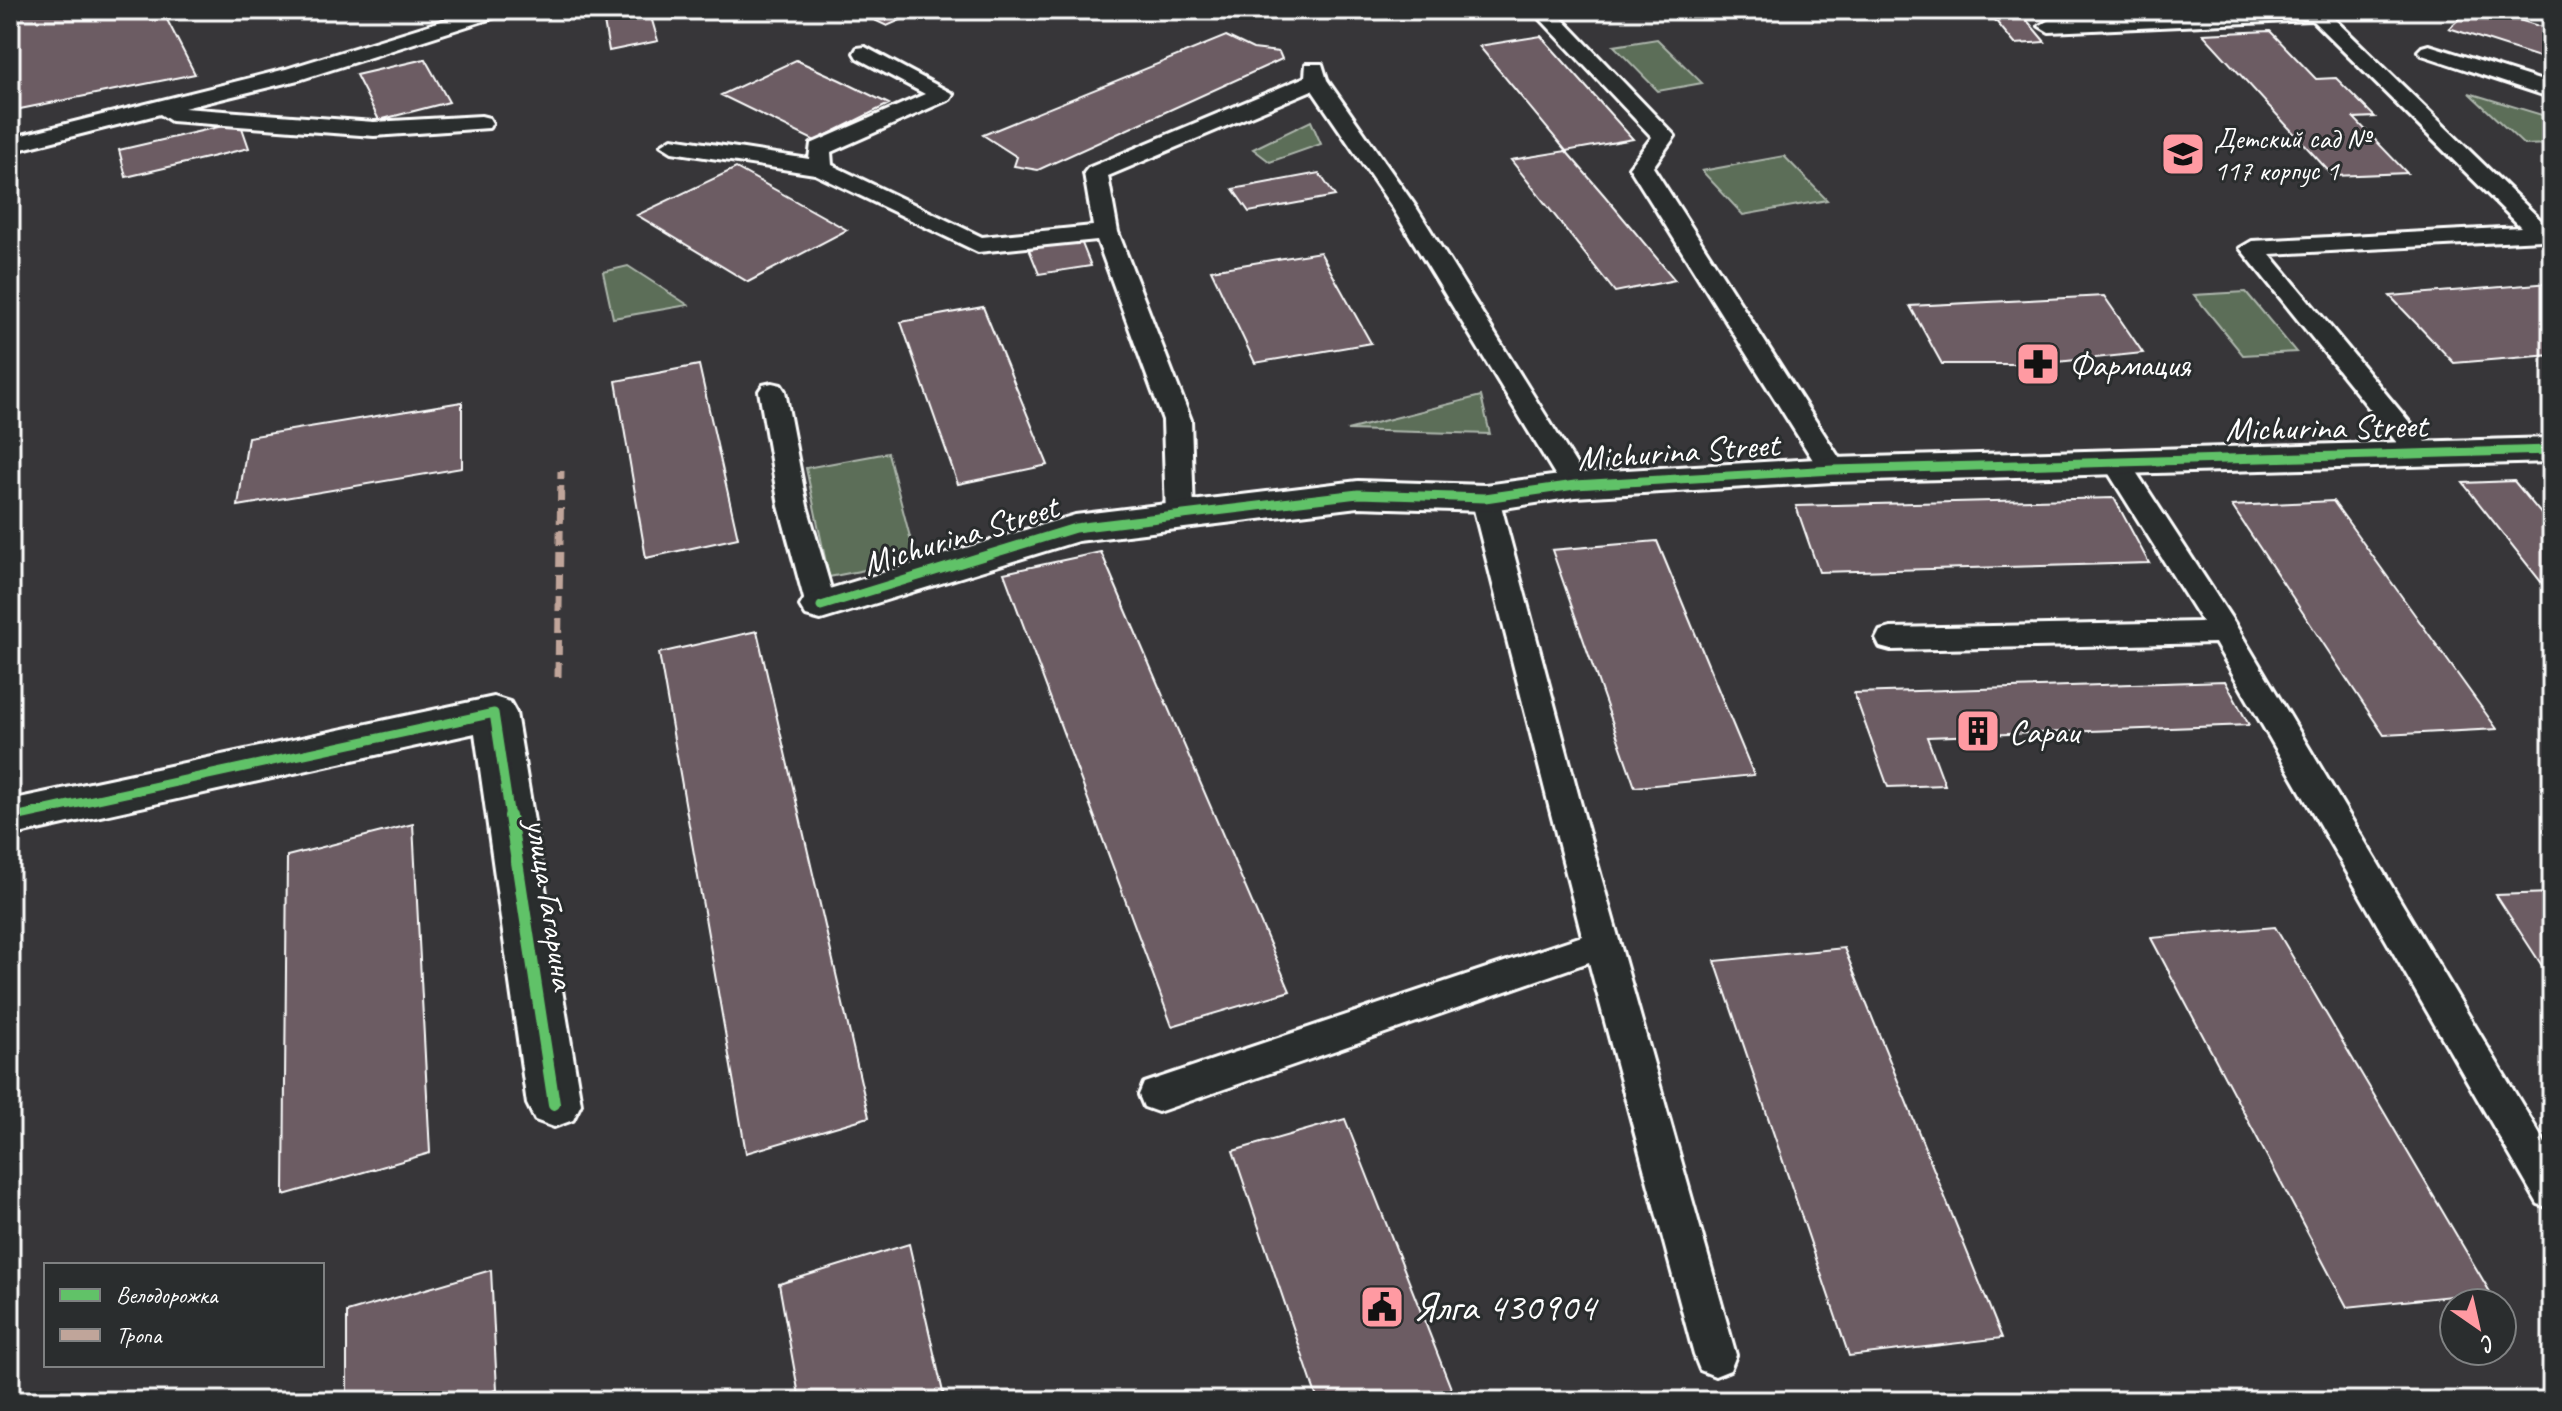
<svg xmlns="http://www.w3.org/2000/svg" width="2562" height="1411" viewBox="0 0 2562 1411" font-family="Caveat,sans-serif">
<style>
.green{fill:#5b6e58;stroke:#adb6ac;stroke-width:2}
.building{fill:#6c5b63;stroke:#fff;stroke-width:2}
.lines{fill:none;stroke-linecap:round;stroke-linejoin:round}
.service-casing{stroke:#fff;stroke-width:6}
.minor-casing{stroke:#fff;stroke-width:6}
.service{fill:#2a2d2e;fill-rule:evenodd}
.minor{fill:#2a2d2e;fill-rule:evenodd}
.quiet{stroke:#c0a59a;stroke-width:7;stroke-dasharray:15 7;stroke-linecap:butt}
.cycleway-far1-casing{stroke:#2a2d2e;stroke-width:14}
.cycleway-casing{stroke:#2a2d2e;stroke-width:17}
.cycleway-far1{stroke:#61c268;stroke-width:9}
.cycleway{stroke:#61c268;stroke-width:12}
.labels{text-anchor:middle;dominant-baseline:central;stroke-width:6;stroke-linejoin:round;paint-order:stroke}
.far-poi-label{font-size:28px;fill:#fff;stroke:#2a2d2e;text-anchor:start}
.poi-label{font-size:34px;fill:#fff;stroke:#2a2d2e;text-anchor:start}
.street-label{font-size:34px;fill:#fff;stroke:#2a2d2e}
.near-poi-label{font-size:40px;fill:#fff;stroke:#2a2d2e;text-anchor:start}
</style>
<rect width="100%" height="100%" fill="#373639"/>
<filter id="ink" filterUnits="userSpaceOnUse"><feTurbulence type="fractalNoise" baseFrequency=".0125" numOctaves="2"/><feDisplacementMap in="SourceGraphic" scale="16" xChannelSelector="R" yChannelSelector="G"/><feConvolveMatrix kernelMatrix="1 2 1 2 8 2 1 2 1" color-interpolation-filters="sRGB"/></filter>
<g filter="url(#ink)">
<!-- green -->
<path class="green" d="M1657 39 1702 83 1658 91 1614 46Z
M2469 93 2552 118V144L2524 145Z
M1311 121 1321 144 1270 162 1253 149Z
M1784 156 1827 200 1743 215 1702 171Z
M628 266 688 305 613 318 603 272Z
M2246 292 2296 352 2243 355 2194 295Z
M1481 396 1490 434 1347 430Z
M888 453 916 560 829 577 806 468Z"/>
<!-- building -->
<path class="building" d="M10 10H162L195 74 10 111Z
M602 10H649L658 41 609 51Z
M863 10H915L919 12 887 26 857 12Z
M2469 10H2486L2552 30V61L2449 28Z
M2025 18 2045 42 2015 44 1995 20Z
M2270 31 2316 79 2336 78 2375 117 2354 118 2407 173 2333 176 2203 34Z
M1226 36 1253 49 1279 52 1282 59 1038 170 1014 166 1017 157 983 135Z
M1541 36 1605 108 1633 139 1566 151 1479 46Z
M425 59 449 102 379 120 356 75Z
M796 60 840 80 889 104 815 141 721 95Z
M240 122 249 148 126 177 119 150Z
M1566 151 1604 195 1675 280 1615 292 1511 160Z
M736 168 790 198 847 230 748 282 637 215Z
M1319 173 1335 196 1249 212 1233 189Z
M1081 241 1091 266 1039 274 1029 249Z
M1320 252 1371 343 1255 363 1211 270Z
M2552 283V355L2454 363 2390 296Z
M2104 296 2143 353 2038 364H1942L1910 306Z
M983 307 1048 465 958 484 901 322Z
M699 365 738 538 646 558 616 381Z
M462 402V468L238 506 248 437Z
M2514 481 2552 527V596L2463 483Z
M2114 498 2149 563 1819 572 1796 506Z
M2333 501 2497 729 2384 735 2232 506Z
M1657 541 1726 708 1754 775 1635 787 1552 550Z
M1101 552 1290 991 1172 1026 1004 573Z
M757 631 869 1117 746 1153 659 653Z
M2225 681 2249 725 1927 737 1945 785 1888 787 1854 693Z
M413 824 430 1153 284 1195 287 856Z
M2552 893V981L2496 895Z
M2275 927 2490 1292 2347 1307 2151 938Z
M1844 948 2002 1338 1849 1356 1715 961Z
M1345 1119 1456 1401H1318L1233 1151Z
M909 1244 945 1401H800L779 1284Z
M491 1270 497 1390 459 1401H347V1312Z"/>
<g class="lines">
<!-- service casing -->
<g class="service-casing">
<path id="service" d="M477 10H508L505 14 302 79 184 108 374 122 481 116 489 118 492 123 489 128 374 136 171 121 160 114 10 152V138L286 69Z
M1532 10H1554L1675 136 1653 167 1847 470 1843 476H1823L1629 167 1652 137Z
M2268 10H2325L2552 231 2550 238 2541 240 2270 254 2430 447 2434 453 2430 459H2410L2240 248 2252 241 2521 227 2312 20 2049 32 2039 26 2049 20Z
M2429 45 2552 84V98L2422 55 2418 51 2422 47Z
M865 47 953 94 950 99 831 152 832 165 982 237 1093 226 1084 173 1088 168 1305 77 1306 64H1322L1327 80 1416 207 1589 485 1585 491H1565L1392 207 1312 90 1108 176 1118 232 1191 420 1194 516 1190 523H1170L1166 516 1163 420 1097 240 978 252 815 174 672 152 661 145 672 138 809 159 811 144 925 94 857 58 854 53 857 48Z
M772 383 781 385 785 391 807 506 836 606 832 613 821 616 810 613 806 606 779 506 759 391 763 385Z
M2115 452 2125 455 2235 624 2552 1155V1209L2538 1204 2215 643 1891 650 1880 647 1876 639 1880 631 1891 628 2202 622 2101 461 2105 455Z
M1485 489 1495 492 1499 498 1585 820 1736 1355 1730 1370 1715 1376 1700 1370 1694 1355 1589 962 1158 1112 1144 1107 1139 1095 1144 1083 1582 936 1471 498 1475 492Z"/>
</g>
<!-- minor casing -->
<g class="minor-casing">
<path id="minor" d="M2552 438V462L1833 482 1575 497 1485 511 1358 507 1078 541 821 620 806 616 800 606 806 596 1075 515 1358 481 1485 485 1575 473 1833 458Z
M494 697 510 702 516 713 581 1104 573 1120 554 1127 535 1120 527 1104 475 733 10 836V800Z"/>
</g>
<!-- service -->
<use href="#service" class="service"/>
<!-- minor -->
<use href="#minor" class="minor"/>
<!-- quiet -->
<path class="quiet" d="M558 677 561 471"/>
<!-- cycleway-far1 casing -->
<g class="cycleway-far1-casing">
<path id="cycleway-far1" d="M821 606 1075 528 1358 494 1485 498 1575 485 1833 470 2552 450
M10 818 494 713 510 818"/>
</g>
<!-- cycleway casing -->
<g class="cycleway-casing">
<path id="cycleway" d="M510 816 554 1104
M10 818 18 816"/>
</g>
<!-- cycleway-far1 -->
<use href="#cycleway-far1" class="cycleway-far1"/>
<!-- cycleway -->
<use href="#cycleway" class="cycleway"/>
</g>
</g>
<!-- icons -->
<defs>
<g id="school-square" transform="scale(2.3)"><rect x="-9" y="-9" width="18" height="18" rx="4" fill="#ff9aa2" stroke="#2a2d2e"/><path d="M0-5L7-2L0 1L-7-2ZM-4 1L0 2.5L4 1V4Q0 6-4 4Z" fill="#111"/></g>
<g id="pharmacy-square" transform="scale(2.3)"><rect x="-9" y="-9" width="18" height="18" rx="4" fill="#ff9aa2" stroke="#2a2d2e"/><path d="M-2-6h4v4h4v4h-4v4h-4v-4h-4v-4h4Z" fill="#111"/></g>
<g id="building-square" transform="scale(2.3)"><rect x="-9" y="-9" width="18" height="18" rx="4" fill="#ff9aa2" stroke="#2a2d2e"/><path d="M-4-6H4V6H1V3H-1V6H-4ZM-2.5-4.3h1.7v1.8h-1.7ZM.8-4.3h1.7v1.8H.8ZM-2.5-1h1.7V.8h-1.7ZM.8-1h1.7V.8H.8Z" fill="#111"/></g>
<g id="civic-square" transform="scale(2.3)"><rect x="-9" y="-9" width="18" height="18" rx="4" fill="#ff9aa2" stroke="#2a2d2e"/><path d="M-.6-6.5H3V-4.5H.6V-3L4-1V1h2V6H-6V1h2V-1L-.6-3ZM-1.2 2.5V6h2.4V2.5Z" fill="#111"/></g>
</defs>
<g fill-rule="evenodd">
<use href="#school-square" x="2183" y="154"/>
<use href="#pharmacy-square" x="2038" y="364"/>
<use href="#building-square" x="1978" y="731"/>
<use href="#civic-square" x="1382" y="1307"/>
</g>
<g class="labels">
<!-- far-poi labels -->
<g class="far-poi-label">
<text x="2214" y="138">Детский сад №<tspan x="2214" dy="32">117 корпус 1</tspan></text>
</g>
<!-- poi labels -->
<g class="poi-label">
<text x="2069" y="364">Фармация</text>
<text x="2009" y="731">Сараи</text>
</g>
<!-- street labels -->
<g class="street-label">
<text transform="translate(2326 427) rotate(-1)">Michurina Street</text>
<text transform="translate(1678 451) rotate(-4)">Michurina Street</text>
<text transform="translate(960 535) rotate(-17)">Michurina Street</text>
<text transform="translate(551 904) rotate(81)">улица Гагарина</text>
</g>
<!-- near-poi labels -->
<g class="near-poi-label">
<text x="1413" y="1307">Ялга 430904</text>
</g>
</g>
<!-- margin -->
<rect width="2562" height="1411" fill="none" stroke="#2a2d2e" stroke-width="40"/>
<rect x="20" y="20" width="2522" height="1371" fill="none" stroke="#fff" stroke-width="3" filter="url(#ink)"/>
<!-- legend -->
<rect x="44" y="1263" width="280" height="104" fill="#2a2d2e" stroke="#7f8182" stroke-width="2"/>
<rect x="60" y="1289" width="40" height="12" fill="#61c268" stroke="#7f8182" stroke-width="2"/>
<text x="116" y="1303" font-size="24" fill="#ffffff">Велодорожка</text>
<rect x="60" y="1329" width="40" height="12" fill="#c0a59a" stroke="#7f8182" stroke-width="2"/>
<text x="116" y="1343" font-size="24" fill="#ffffff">Тропа</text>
<!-- north arrow -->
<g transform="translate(2478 1327) rotate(146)"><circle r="38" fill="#2a2d2e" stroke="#7f8182" stroke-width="2"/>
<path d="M0-6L14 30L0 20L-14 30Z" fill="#ff9aa2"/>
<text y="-12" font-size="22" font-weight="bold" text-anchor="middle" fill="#ffffff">С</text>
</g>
</svg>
